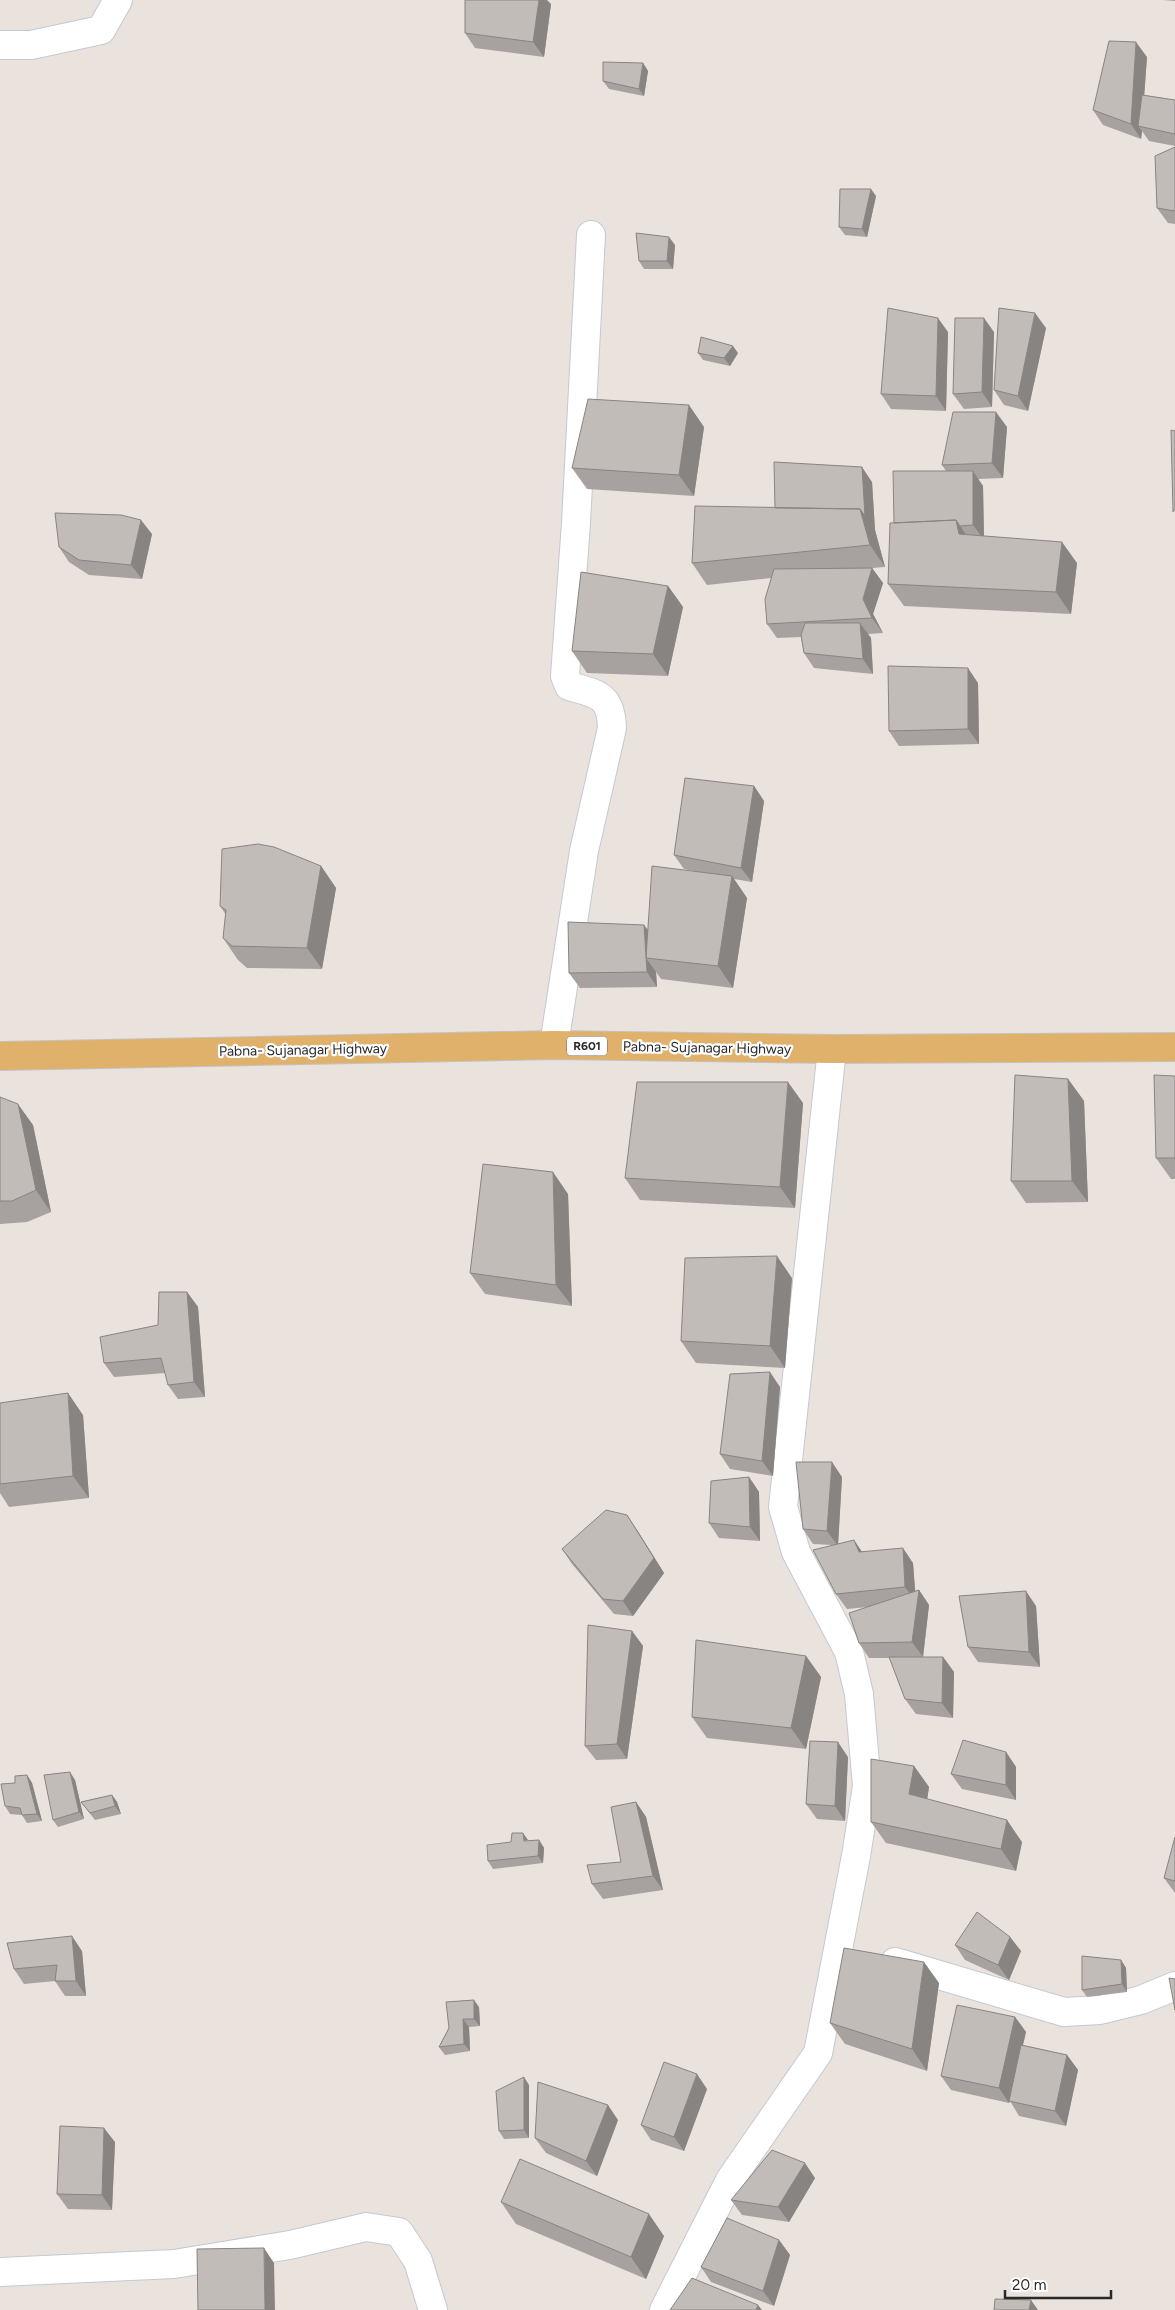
<svg xmlns="http://www.w3.org/2000/svg" width="1175" height="2310" viewBox="0 0 1175 2310" font-family="Figtree,sans-serif">
<style>
.lines{fill:none;stroke-linecap:round;stroke-linejoin:round}
.street-casing{stroke:#c4c9d1;stroke-width:30}
.primary-casing{stroke:#c3c3c3;stroke-width:30}
.street{stroke:#fff;stroke-width:28}
.primary{stroke:#e0b16b;stroke-width:28}
.wall{fill:#a7a29f}
.shaded-wall{fill:#888482}
.building{fill:#c2bcb9;stroke:#888482}
.labels{text-anchor:middle;dominant-baseline:central;stroke-width:4.5;stroke-linejoin:round;paint-order:stroke}
.shield{fill:#fff;stroke:#696969;stroke-width:1}
.shield-label{font-size:12px;font-weight:bold;fill:#292929}
.street-label{font-size:14px;fill:#292929;stroke:#fff}
</style>
<rect width="100%" height="100%" fill="#eae2dd"/>
<g class="lines">
<!-- street casing -->
<g class="street-casing">
<path id="street" d="M0 45H31L101 30 118 0
M554 1045 584 851 612 728C611 695 598 694 569 686L565 676 576 523 591 235
M895 1962 1064 2012 1100 2010 1141 2000 1175 1986
M0 2272 174 2264 290 2245 366 2227 399 2232 418 2261 433 2310
M664 2310 730 2180 818 2053 856 1856 867 1786 859 1694 849 1652 796 1552 783 1507 832 1049"/>
</g>
<!-- primary casing -->
<g class="primary-casing">
<path id="primary" d="M0 1056 554 1045 832 1049 1175 1047"/>
</g>
<!-- street -->
<use href="#street" class="street"/>
<!-- primary -->
<use href="#primary" class="primary"/>
</g>
<!-- wall -->
<path class="wall" d="M1163 0H1175V1Z
M551 4 544 57 475 48 465 33Z
M1147 57 1144 95 1175 100V146L1149 141 1142 131 1141 139 1103 125 1093 110Z
M643 63 648 71 644 96 609 89 603 81Z
M1175 147V224L1168 223 1157 208Z
M876 196 867 237 845 235 839 227Z
M675 245 673 269H644L639 261Z
M1046 328 1028 411 1004 405 994 390Z
M948 332 946 411 891 409 881 394Z
M994 332 992 407 964 409 953 394Z
M698 353H738L730 366 703 360Z
M704 427 694 496 587 489 572 468Z
M1007 427 1003 478 978 479 983 486 984 536 1077 563 1071 614 904 606 888 584 894 523 946 471 942 465Z
M872 482 875 530 885 567 872 568 883 583 873 614 883 633 868 634 871 638 873 674 814 668 804 653 801 637 777 638 767 624 771 578 707 585 692 563 775 508Z
M152 534 142 579 89 575 69 562 59 547Z
M668 586 683 607 668 676 587 673 572 651Z
M978 683 979 744 899 746 889 731Z
M754 786 764 801 752 882 734 879 747 898 733 988 661 979 656 972 657 987 580 988 569 973 644 925 648 930 699 872 684 869 674 855Z
M321 866 336 888 322 969 247 968 238 960 223 938 226 915 220 906Z
M1175 1076V1179H1171L1156 1158Z
M1068 1079 1084 1101 1088 1202 1026 1203 1011 1181Z
M0 1097 33 1125 51 1212 27 1222 0 1224Z
M803 1103 795 1208 640 1200 625 1178Z
M568 1194 572 1306 485 1294 470 1273Z
M792 1278 785 1368 696 1363 681 1341Z
M187 1292 198 1307 205 1397 178 1399 168 1385 165 1373 114 1377 104 1363 158 1325Z
M780 1387 773 1476 730 1469 720 1454Z
M0 1403 83 1415 89 1498 9 1507 0 1493Z
M749 1477 759 1492 760 1541 719 1538 709 1523Z
M842 1477 838 1544 854 1540 862 1552 913 1563 915 1591 919 1590 929 1605 923 1657H943L954 1672 953 1718 916 1714 905 1699 890 1658H869L859 1643 868 1607 847 1609 836 1594 832 1545 813 1544 803 1529Z
M637 1530 664 1573 633 1616 614 1614 572 1564 562 1549Z
M1036 1606 1040 1667 978 1662 968 1647Z
M632 1631 643 1646 627 1759 596 1760 585 1746Z
M806 1656 821 1677 806 1749 707 1738 692 1717Z
M1006 1752 1016 1767V1800L962 1789 951 1774Z
M848 1757 845 1821 817 1819 806 1804Z
M914 1766 929 1787 927 1799 1022 1842 1016 1871 886 1843 871 1822Z
M27 1775 32 1783 42 1821 27 1823 22 1815 10 1814 5 1806 15 1783Z
M75 1780 84 1819 58 1827 53 1820Z
M112 1795 117 1802 121 1814 95 1820 81 1802Z
M636 1802 646 1817 663 1890 603 1899 592 1884 621 1862Z
M1175 1837V1893L1164 1878Z
M539 1840 544 1848 543 1863 493 1869 488 1861 528 1841Z
M1010 1937 1021 1951 1009 1980 965 1960 955 1945Z
M82 1951 86 1996H65L55 1981 24 1984 14 1969Z
M1121 1960 1126 1968 1127 1992 1087 1997 1082 1990Z
M939 1983 927 2071 845 2044 830 2023Z
M479 2007 480 2026 469 2027 470 2051 445 2055 439 2047 449 2028Z
M1015 2017 1026 2032 1023 2045 1067 2055 1078 2070 1066 2126 1019 2116 1010 2101 1009 2103 951 2090 941 2076Z
M529 2085V2138L504 2139 499 2131Z
M707 2089 684 2151 651 2140 641 2125Z
M618 2120 597 2176 546 2153 535 2138Z
M115 2142 112 2210 68 2209 57 2194Z
M815 2178 789 2222 742 2215 731 2200Z
M501 2202 664 2236 646 2279 516 2224Z
M779 2240 790 2255 774 2306 711 2282 701 2267Z"/>
<!-- shaded-wall -->
<path class="shaded-wall" d="M539 0H547L551 4 544 57 533 42Z
M1136 42 1147 57 1142 127 1138 126 1142 131 1141 139 1131 124Z
M643 63 648 71 644 96 639 89Z
M871 189 876 196 867 237 862 229Z
M669 237 675 245 673 269 667 261Z
M1035 313 1046 328 1028 411 1018 396Z
M938 318 948 332 946 411 936 396Z
M984 318 994 332 992 407 982 392Z
M733 346 738 353 730 366 724 358Z
M689 405 704 427 694 496 679 475Z
M996 412 1007 427 1003 478 992 463Z
M862 467 872 482 875 530 885 567 870 545 860 509Z
M973 471 983 486 984 540 973 525Z
M141 520 152 534 142 579 131 565Z
M956 520 971 542 959 534Z
M1062 542 1077 563 1071 614 1056 592Z
M872 568 883 583 873 614 883 633 872 618 863 599Z
M668 586 683 607 668 676 653 654Z
M860 623 871 638 873 674 863 659Z
M968 668 978 683 979 744 968 729Z
M754 786 764 801 752 882 741 868Z
M321 866 336 888 322 969 307 948Z
M732 876 747 898 733 988 718 966Z
M644 925 655 940 646 958 656 972 657 987 647 972Z
M1068 1079 1084 1101 1088 1202 1072 1181Z
M788 1082 803 1103 795 1208 780 1187Z
M18 1104 33 1125 51 1212 36 1190Z
M553 1172 568 1194 572 1306 556 1285Z
M777 1256 792 1278 785 1368 770 1346Z
M187 1292 198 1307 205 1397 194 1382Z
M770 1372 780 1387 773 1476 762 1461Z
M68 1393 83 1415 89 1498 73 1476Z
M832 1462 842 1477 838 1546 827 1531Z
M749 1477 759 1492 760 1541 750 1527Z
M627 1515 637 1530 664 1573 633 1616 623 1601Z
M854 1540 864 1555 859 1552Z
M903 1548 913 1563 916 1602 905 1587Z
M919 1590 929 1605 923 1657 912 1642Z
M1026 1591 1036 1606 1040 1667 1029 1652Z
M632 1631 643 1646 627 1759 617 1744Z
M806 1656 821 1677 806 1749 791 1728Z
M943 1657 954 1672 953 1718 942 1703Z
M838 1742 848 1757 845 1821 835 1806Z
M1006 1752 1016 1767V1800L1006 1785Z
M914 1766 929 1787 925 1815 909 1794Z
M70 1772 75 1780 84 1819 79 1812Z
M27 1775 32 1783 42 1821 37 1814Z
M112 1795 117 1802 121 1814 115 1806Z
M636 1802 646 1817 663 1890 653 1876Z
M1007 1820 1022 1842 1016 1871 1001 1849Z
M523 1833 528 1840 524 1841Z
M539 1840 544 1848 543 1863 538 1856Z
M72 1936 82 1951 86 1996 76 1981Z
M1010 1937 1021 1951 1009 1980 998 1965Z
M1121 1960 1126 1968 1127 1992 1122 1984Z
M924 1962 939 1983 927 2071 912 2049Z
M474 2000 479 2007 480 2026 474 2019Z
M1015 2017 1026 2032 1009 2103 999 2088Z
M463 2019 469 2027 470 2051 464 2044Z
M1067 2055 1078 2070 1066 2126 1055 2111Z
M697 2074 707 2089 684 2151 674 2137Z
M524 2077 529 2085V2138L524 2130Z
M608 2105 618 2120 597 2176 586 2161Z
M104 2128 115 2142 112 2210 102 2195Z
M805 2163 815 2178 789 2222 778 2207Z
M649 2214 664 2236 646 2279 631 2257Z
M779 2240 790 2255 774 2306 763 2291Z
M264 2248 274 2263 275 2310H265Z
M1031 2300 1038 2310H1029Z
M758 2305 762 2310H756Z"/>
<!-- building -->
<path class="building" d="M465 0H539L533 42 465 33Z
M1109 41 1136 42 1131 124 1093 110Z
M603 62 643 63 639 89 603 81Z
M1142 95 1175 100V134L1138 126Z
M1175 147V211L1157 208 1155 156Z
M840 189H871L862 229 839 227Z
M636 233 669 237 667 261H639Z
M888 308 938 318 936 396 881 394Z
M999 308 1035 313 1018 396 994 390Z
M955 318H984L982 392 953 394Z
M701 337 733 346 724 358 698 353Z
M588 399 689 405 679 475 572 468Z
M953 412H996L992 463 942 465Z
M1171 430 1175 431V509L1173 512Z
M774 462 862 467 865 516 860 509 775 508Z
M893 471H973V525L960 526 956 520 894 523Z
M695 506 860 509 870 545 692 563Z
M55 513 121 515 141 520 131 565 79 560 59 547Z
M956 520 959 534 1062 542 1056 592 888 584 890 523Z
M872 568 863 599 872 618 767 624 765 599 774 569Z
M581 572 668 586 653 654 572 651Z
M805 623H860L863 659 804 653 801 635Z
M888 666 968 668V729L889 731Z
M685 778 754 786 741 868 674 855Z
M258 844 274 847 321 866 307 948 232 946 223 938 226 910 220 906 222 849Z
M652 866 732 876 718 966 646 958Z
M568 922 644 925 647 972 569 973Z
M1015 1075 1068 1079 1072 1181H1011Z
M1154 1075 1175 1076V1158H1156Z
M637 1082H788L780 1187 625 1178Z
M0 1097 18 1104 36 1190 12 1201H0Z
M483 1164 553 1172 556 1285 470 1273Z
M777 1256 770 1346 681 1341 685 1258Z
M159 1292H187L194 1382 168 1385 161 1358 104 1363 100 1337 158 1325Z
M770 1372 762 1461 720 1454 730 1374Z
M68 1393 73 1476 0 1484V1403Z
M796 1462H832L827 1531 803 1529Z
M749 1477 750 1527 709 1523 711 1481Z
M606 1510 627 1515 654 1558 623 1601 603 1599 562 1549Z
M854 1540 859 1552 903 1548 905 1587 836 1594 813 1550Z
M919 1590 912 1642 859 1643 849 1613Z
M1026 1591 1029 1652 968 1647 959 1596Z
M588 1625 632 1631 617 1744 585 1746Z
M696 1640 806 1656 791 1728 692 1717Z
M889 1657H943L942 1703 905 1699Z
M963 1740 1006 1752V1785L951 1774Z
M810 1741 838 1742 835 1806 806 1804Z
M871 1759 914 1766 909 1794 1007 1820 1001 1849 871 1822Z
M70 1772 79 1812 53 1820 44 1775Z
M27 1775 37 1814 22 1815 20 1808 5 1806 1 1784 15 1783V1776Z
M112 1795 115 1806 90 1813 81 1802Z
M636 1802 653 1876 592 1884 587 1865 621 1862 611 1807Z
M512 1833H523L524 1841 539 1840 538 1856 488 1861 487 1845 511 1842Z
M1175 1837V1881L1164 1878Z
M977 1912 1010 1937 998 1965 955 1945Z
M72 1936 76 1981H55L57 1965 14 1969 7 1943Z
M844 1948 924 1962 912 2049 830 2023Z
M1082 1956 1121 1960 1122 1984 1082 1990Z
M1169 1978 1175 1979V2010Z
M474 2000V2019H463L464 2044 439 2047 449 2028 446 2002Z
M957 2005 1015 2017 999 2088 941 2076Z
M1021 2045 1067 2055 1055 2111 1009 2101Z
M664 2062 697 2074 674 2137 641 2125Z
M524 2077V2130L499 2131 496 2091Z
M538 2082 608 2105 586 2161 535 2138Z
M60 2126 104 2128 102 2195 57 2194Z
M772 2150 805 2163 778 2207 731 2200Z
M520 2159 649 2214 631 2257 501 2202Z
M727 2218 779 2240 763 2291 701 2267Z
M264 2248 265 2310H198L197 2249Z
M692 2278 758 2305 756 2310H670Z
M995 2299 1031 2300 1029 2310H994Z"/>
<g class="labels">
<!-- shield labels -->
<rect class="shield" x="567" y="1036.5" width="40" height="19" rx="4"/>
<g class="shield-label">
<text x="587" y="1046">R601</text>
</g>
<!-- street labels -->
<g class="street-label">
<text transform="translate(707 1048) rotate(1)">Pabna- Sujanagar Highway</text>
<text transform="translate(303 1050) rotate(-1)">Pabna- Sujanagar Highway</text>
</g>
</g>
<!-- scale -->
<path d="M1005 2290v8h106v-8" fill="none" stroke="#292929" stroke-width="2.5"/>
<text x="1012" y="2290" font-size="15" fill="#292929" stroke="#ffffff" stroke-width="4" paint-order="stroke">20 m</text>
</svg>
